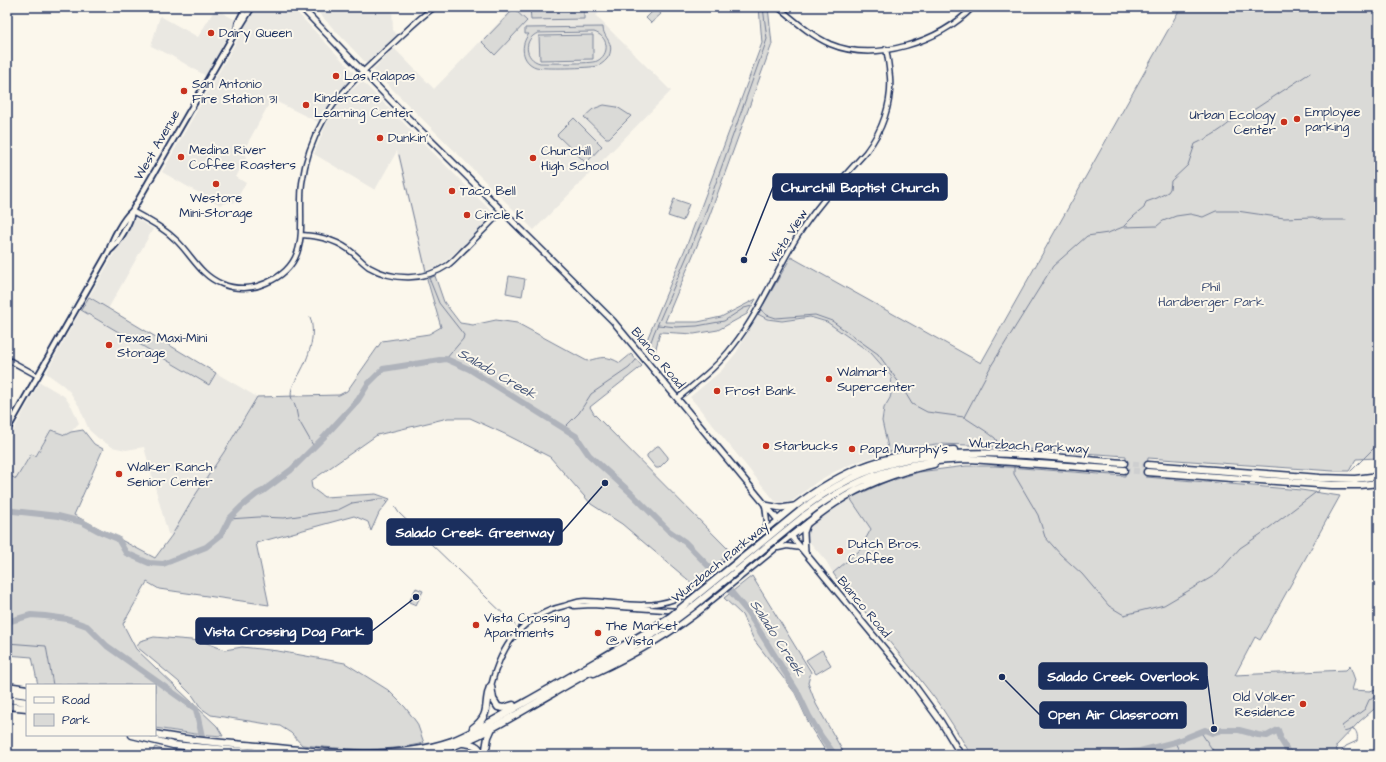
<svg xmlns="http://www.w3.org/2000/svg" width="1386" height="762" viewBox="0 0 1386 762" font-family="'Architects Daughter',sans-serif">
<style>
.built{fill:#eae8e2}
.green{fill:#dadad7;stroke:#7a849a;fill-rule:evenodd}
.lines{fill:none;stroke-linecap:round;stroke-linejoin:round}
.stream{stroke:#747e96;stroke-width:1}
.river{stroke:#afb3bb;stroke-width:6}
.motorway-tunnel{stroke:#cecfd0;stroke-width:6;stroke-dasharray:6 3;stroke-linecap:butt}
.tertiary-casing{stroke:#1b2f5e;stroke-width:7}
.secondary-casing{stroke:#1b2f5e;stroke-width:8}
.primary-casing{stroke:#1b2f5e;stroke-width:8}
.motorway-casing{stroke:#1b2f5e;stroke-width:9}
.tertiary{stroke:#fbf7ec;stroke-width:4}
.secondary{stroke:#fbf7ec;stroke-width:4.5}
.primary{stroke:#fbf7ec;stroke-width:5}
.motorway{stroke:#fbf7ec;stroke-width:6}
.motorway-bridge-casing{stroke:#1b2f5e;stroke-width:9;stroke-linecap:butt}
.motorway-bridge{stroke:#fbf7ec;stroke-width:6}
.poi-dot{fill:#c8321e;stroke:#fbf7ec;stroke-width:1.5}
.labels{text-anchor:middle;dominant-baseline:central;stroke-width:4;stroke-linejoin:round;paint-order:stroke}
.poi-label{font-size:13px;fill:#1b2f5e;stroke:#fbf7ec;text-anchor:start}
.street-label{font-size:13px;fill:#1b2f5e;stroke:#fbf7ec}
.park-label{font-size:13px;fill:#415176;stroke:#fbf7ec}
.water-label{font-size:14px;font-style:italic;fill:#47577a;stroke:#fbf7ec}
.leader{fill:none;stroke:#1b2f5e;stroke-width:1.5}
.callout-dot{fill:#1b2f5e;stroke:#fbf7ec;stroke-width:1.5}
.callout{fill:#1b2f5e;stroke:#1b2f5e;stroke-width:1.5}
.callout-label{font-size:14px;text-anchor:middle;font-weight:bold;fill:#fff}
</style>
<rect width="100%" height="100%" fill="#fbf7ec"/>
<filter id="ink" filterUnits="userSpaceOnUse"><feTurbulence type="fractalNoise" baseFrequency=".025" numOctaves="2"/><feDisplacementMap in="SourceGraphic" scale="8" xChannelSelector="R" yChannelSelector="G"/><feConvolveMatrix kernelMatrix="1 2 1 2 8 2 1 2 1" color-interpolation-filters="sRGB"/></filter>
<g filter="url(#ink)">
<!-- built -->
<path class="built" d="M256 7H292L356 75 347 83 330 103 318 122 275 101 270 102 244 150 246 158 236 177 246 183 234 203 230 202 220 205 162 172Z
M313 7H392L393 30 398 36 367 64Z
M514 7H604L596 16 671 91 534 230 373 70 394 48 434 89Z
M215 9 236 20 206 76 170 55 151 46 160 16 198 37Z
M362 81 494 214 472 237 448 259 440 265 425 271 397 151 375 190 314 154 325 127 332 113 344 97Z
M135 218 153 229 108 309 89 297Z
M81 310 209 385 216 373 257 397 224 452 196 494 172 535 168 534 144 447 126 450 112 447 98 438 89 430 79 406 70 392 64 386 46 373Z
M758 314 767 319 782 321 810 317 827 322 871 353 890 376 892 390 890 398 884 408 882 421 889 452 854 463 834 472 818 481 791 502 786 503H781L775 501 690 397 721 371 736 353Z
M40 382 64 396 72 407 79 423 71 432 65 435 51 430 36 456 30 454 16 479 7 474V442Z
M850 498 871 529 859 551 833 573 826 561 807 539 806 530 809 526Z"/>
<!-- green -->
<path class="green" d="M530 7H584V19L531 20Z
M759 7H768L772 44 709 217 665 322H698L721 317 756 299 747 314 718 330 694 334 660 332 655 352 646 342 688 242 762 43Z
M1181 7H1379V458L1356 459 1349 471H1333L1148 458 1146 477 1301 490 1340 496 1260 640 1255 637 1235 675 1346 670 1350 666 1355 680 1352 690 1370 691 1379 688V705L1360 721 1336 746 1338 755H971C959 735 947 714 933 696 912 668 888 641 866 613 855 600 842 587 833 573L859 551 871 529 850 498 893 479 894 480 919 472 966 466H995L1125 476 1126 456 969 445 936 444 889 452 882 421 884 408 890 398 892 390 891 376 871 353 827 322 810 317 782 321 767 319 758 314 791 257 981 363Z
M656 8 661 14 651 23 646 18Z
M514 9 527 21 495 55 482 42Z
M603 27C603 38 615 42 609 56 607 60 602 64 598 66 590 68 543 69 536 67 521 62 520 44 529 34H525V28ZM594 32C600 34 605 38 606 45 607 52 603 58 597 61 590 64 550 63 540 63 524 59 523 39 538 33Z
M593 35V59L540 60 539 36Z
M604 105 617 107 631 116 609 138H606L584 117 593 109Z
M574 118 602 146 586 163 557 135Z
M674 199 689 204 683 221 668 216Z
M435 276 444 302 460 323 473 325 496 320 517 323 587 361C602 357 606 355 620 363L631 354 642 366 590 407 594 414 731 552 693 584 622 524 591 504 550 457 507 435 470 418H448L377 435 311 481 312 488 324 497 376 494 390 499 379 513 371 531 368 522 354 516 256 543 269 605 159 589 147 582 123 624 136 649 217 726 223 736 195 734 155 728V685H38L32 657 7 655V474L16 479 31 454 36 456 51 430 65 435 71 432 83 430 94 444 103 449 74 515 155 558 172 535 196 494 224 452 257 397 339 395 347 391 382 341 429 334 441 327 427 279Z
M509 276 525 279 522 296 506 293Z
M89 297 216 373 209 385 81 310Z
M657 446H659L668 457V459L659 468H656L647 457V455Z
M752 576 811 672 808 683 816 704 845 755H828L811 728 795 693 754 640 742 615 724 598Z
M416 588 423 591 416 605 409 602Z
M154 637 191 640 204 642 225 650 242 647 278 651 345 663 388 690 405 707 417 723 424 743C381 753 345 749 302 745L291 733 280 726 211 715 201 708 193 696 179 682 137 647 140 641Z
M822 650 831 665 816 674 806 660Z
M155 747 163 750 222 755H151Z"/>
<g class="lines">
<!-- stream -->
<path class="stream" d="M1249 113 1310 73
M399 155 426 271
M1124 226 1134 216 1144 208 1146 202 1157 198 1168 192 1170 189 1171 181 1188 165 1195 144C1210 137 1224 129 1236 117
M429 278 439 303 464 335 463 339 446 359
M761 310 767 315 776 318 815 315 832 321 878 354 900 384 912 404 927 412 964 417 987 432 995 438 1001 448
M658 325 676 327 697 326 724 321 744 308 752 306
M648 350 654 333 703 219 764 48 767 39 763 7
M292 400C288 388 297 380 302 369 310 354 316 333 310 317
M294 403 296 409 298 419 314 447
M964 417 991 366 1053 266 1087 236 1108 233 1123 227 1157 226 1163 221 1176 216 1190 214 1203 217 1216 211H1237L1284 218 1313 217 1323 220H1346
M564 428 579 413 591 394 629 368 636 360
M1014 466V474L1038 515 1045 537 1061 555 1082 574 1109 606 1124 615 1164 605 1217 574 1240 548 1261 534 1319 490
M1351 471 1379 443
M395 507 399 513 515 625
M229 519 259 517 284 518 338 510 352 503 379 499H384L387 502
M7 643 46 646 53 685
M1200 731 1216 755
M1175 742 1181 755
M1286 748 1298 755
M1339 755 1346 746 1357 741C1358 736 1357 732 1354 729L1344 732 1342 726 1365 709 1369 700 1379 692"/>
<!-- river -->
<path class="river" d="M7 509 13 511 58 516 82 522 99 531 118 539 126 553 149 563 163 564 206 547 221 535 229 519 242 506 257 494 263 491 291 470 325 436 358 400 368 384 383 369 446 359 469 369 576 436 589 455 631 493 669 531 685 542 716 574 747 611 798 693 809 716 821 736 835 755
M7 622 31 615 45 616 67 619 87 626 107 646 196 709 206 755
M1281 740 1286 748 1288 755
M1100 755 1140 751 1175 742 1205 730 1212 733 1222 730H1239L1258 735 1267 736 1278 730 1280 736"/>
<!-- motorway-tunnel -->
<path class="motorway-tunnel" d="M1124 463 1148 465
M1124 470 1147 472"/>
<!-- tertiary casing -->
<g class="tertiary-casing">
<path id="tertiary" d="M778 7C794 20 810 35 830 44 875 63 940 42 973 7
M132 211C148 220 164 228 177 241 192 256 201 276 222 284 236 290 253 289 266 283 314 263 297 222 302 183 305 161 312 140 323 121 339 92 364 71 387 49 403 35 417 19 435 7
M302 235C321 236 338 240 353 253 358 257 363 263 369 267 393 281 425 281 448 265 455 260 461 252 468 246 479 234 491 223 502 211
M7 359 38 376
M678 398C697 382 717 367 733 346 759 313 775 273 797 237 816 206 842 179 866 152 882 131 892 104 890 77 889 67 888 58 886 49
M765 530 767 522 765 505
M778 548 787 546 801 548
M569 604 574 606 592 605 679 611
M688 611H691L705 606 791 536
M491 686C501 645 522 616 564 606 571 604 577 601 585 601 616 601 643 611 675 599 692 593 706 580 720 568 739 552 758 536 778 520"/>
</g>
<!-- secondary casing -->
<g class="secondary-casing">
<path id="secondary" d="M237 29 238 23 246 7
M109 251C119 243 130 223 132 211
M7 430 109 251C112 239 123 219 132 211L237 29 241 25 252 7"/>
</g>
<!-- primary casing -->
<g class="primary-casing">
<path id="primary" d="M301 7 400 110 577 285 613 321 912 682 941 722 961 755
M765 505 781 508 794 506
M805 552 804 532 807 524"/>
</g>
<!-- motorway casing -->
<g class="motorway-casing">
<path id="motorway" d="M1148 465 1320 478 1355 479 1379 476
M1147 472 1332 485H1360L1379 483
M800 511C829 488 864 470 900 461 970 445 1054 458 1124 463
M804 516C856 476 905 460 970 459L1124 470
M778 520C834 473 881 452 954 450
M791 536C805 525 820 513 835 503 865 483 900 471 934 464
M594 673C633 655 671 633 705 606
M7 686 27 689
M491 686 493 699 498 707 503 708 513 705
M7 692 27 695
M7 699 27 702
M7 706 27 708
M473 728C492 714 483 705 490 687
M155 734C188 741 223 743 257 746 320 752 392 762 452 741 477 731 501 716 524 703 565 680 605 656 645 633L670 617
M132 735 173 745 285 755
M463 743C473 744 479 745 482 755
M424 755C469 745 508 719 548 696 589 672 631 649 671 623
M485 755 488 737 492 728"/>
</g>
<!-- tertiary -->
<use href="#tertiary" class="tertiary"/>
<!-- secondary -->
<use href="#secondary" class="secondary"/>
<!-- primary -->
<use href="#primary" class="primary"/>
<!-- motorway -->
<use href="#motorway" class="motorway"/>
<!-- motorway-bridge casing -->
<g class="motorway-bridge-casing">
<path id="motorway-bridge" d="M670 617 800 511
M671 623 695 605 804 516"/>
</g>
<!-- motorway-bridge -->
<use href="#motorway-bridge" class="motorway-bridge"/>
</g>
</g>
<!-- markers -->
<g class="poi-dot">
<circle cx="211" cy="33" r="4"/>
<circle cx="336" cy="76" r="4"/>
<circle cx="184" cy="91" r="4"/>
<circle cx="306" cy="105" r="4"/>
<circle cx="1297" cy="119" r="4"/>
<circle cx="1284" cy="122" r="4"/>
<circle cx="380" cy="138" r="4"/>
<circle cx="181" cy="157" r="4"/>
<circle cx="533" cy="158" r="4"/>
<circle cx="216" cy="184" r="4"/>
<circle cx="452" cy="191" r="4"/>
<circle cx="467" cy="215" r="4"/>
<circle cx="109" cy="345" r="4"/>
<circle cx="829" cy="379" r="4"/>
<circle cx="717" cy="391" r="4"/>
<circle cx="766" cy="446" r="4"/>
<circle cx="852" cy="449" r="4"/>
<circle cx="119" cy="474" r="4"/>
<circle cx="840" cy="551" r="4"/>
<circle cx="476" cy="625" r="4"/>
<circle cx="598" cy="633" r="4"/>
<circle cx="1303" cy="704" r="4"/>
</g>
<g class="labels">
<!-- poi labels -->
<g class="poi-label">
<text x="219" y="33">Dairy Queen</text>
<text x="344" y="76">Las Palapas</text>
<text x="192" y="84">San Antonio<tspan x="192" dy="15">Fire Station 31</tspan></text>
<text x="314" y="98">Kindercare<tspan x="314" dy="15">Learning Center</tspan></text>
<text x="1305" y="112">Employee<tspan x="1305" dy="15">parking</tspan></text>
<text x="1276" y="115" text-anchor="end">Urban Ecology<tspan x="1276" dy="15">Center</tspan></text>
<text x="388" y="138">Dunkin'</text>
<text x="189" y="150">Medina River<tspan x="189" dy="15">Coffee Roasters</tspan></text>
<text x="541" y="151">Churchill<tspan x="541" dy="15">High School</tspan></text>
<text x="460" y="191">Taco Bell</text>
<text x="216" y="198" text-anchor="middle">Westore<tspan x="216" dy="15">Mini-Storage</tspan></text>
<text x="475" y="215">Circle K</text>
<text x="117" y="338">Texas Maxi-Mini<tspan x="117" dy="15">Storage</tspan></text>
<text x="837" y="372">Walmart<tspan x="837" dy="15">Supercenter</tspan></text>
<text x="725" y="391">Frost Bank</text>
<text x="774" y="446">Starbucks</text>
<text x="860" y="449">Papa Murphy's</text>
<text x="127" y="467">Walker Ranch<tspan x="127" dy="15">Senior Center</tspan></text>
<text x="848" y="544">Dutch Bros.<tspan x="848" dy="15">Coffee</tspan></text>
<text x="484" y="618">Vista Crossing<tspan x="484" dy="15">Apartments</tspan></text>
<text x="606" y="626">The Market<tspan x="606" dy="15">@ Vista</tspan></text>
<text x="1295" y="697" text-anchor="end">Old Volker<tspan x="1295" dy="15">Residence</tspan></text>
</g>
<!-- street labels -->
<g class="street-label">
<text transform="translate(157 145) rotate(-60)">West Avenue</text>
<text transform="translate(788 236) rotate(-57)">Vista View</text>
<text transform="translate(658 358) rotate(50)">Blanco Road</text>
<text transform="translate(1029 446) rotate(3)">Wurzbach Parkway</text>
<text transform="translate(720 562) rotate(-39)">Wurzbach Parkway</text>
<text transform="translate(864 607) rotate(50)">Blanco Road</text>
</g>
<!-- park labels -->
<g class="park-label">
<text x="1211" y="287">Phil<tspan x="1211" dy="15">Hardberger Park</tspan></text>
</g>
<!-- water labels -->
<g class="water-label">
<text transform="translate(497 374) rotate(30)">Salado Creek</text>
<text transform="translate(777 638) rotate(57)">Salado Creek</text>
</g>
</g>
<!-- callouts -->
<path class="leader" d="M744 260L773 187M605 483L562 532M416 597L372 631M1214 729L1207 676M1002 677L1040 715"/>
<g class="callout-dot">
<circle cx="744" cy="260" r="4"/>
<circle cx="605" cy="483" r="4"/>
<circle cx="416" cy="597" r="4"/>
<circle cx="1214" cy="729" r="4"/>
<circle cx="1002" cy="677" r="4"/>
</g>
<g class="callout">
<rect x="773" y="174" width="174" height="26" rx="4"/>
<rect x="387" y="519" width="175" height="26" rx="4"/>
<rect x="196" y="618" width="176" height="26" rx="4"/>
<rect x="1039" y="663" width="168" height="26" rx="4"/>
<rect x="1040" y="702" width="146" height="26" rx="4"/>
</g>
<g class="callout-label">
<text x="860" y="192">Churchill Baptist Church</text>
<text x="475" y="537">Salado Creek Greenway</text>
<text x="284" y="636">Vista Crossing Dog Park</text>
<text x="1123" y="681">Salado Creek Overlook</text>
<text x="1113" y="719">Open Air Classroom</text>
</g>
<!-- margin -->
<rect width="1386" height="762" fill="none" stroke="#fbf7ec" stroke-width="24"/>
<rect x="12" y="12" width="1362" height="738" fill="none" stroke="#1b2f5e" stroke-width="1.5" filter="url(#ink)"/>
<!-- legend -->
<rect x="26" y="684" width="130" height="52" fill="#fbf7ec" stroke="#a1a7b3"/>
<rect x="34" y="697" width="20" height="6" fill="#fbf7ec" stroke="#a1a7b3"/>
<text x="62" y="704" font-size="12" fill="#1b2f5e">Road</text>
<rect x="34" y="714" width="20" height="12" fill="#dadad7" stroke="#a1a7b3"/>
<text x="62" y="724" font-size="12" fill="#1b2f5e">Park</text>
</svg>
